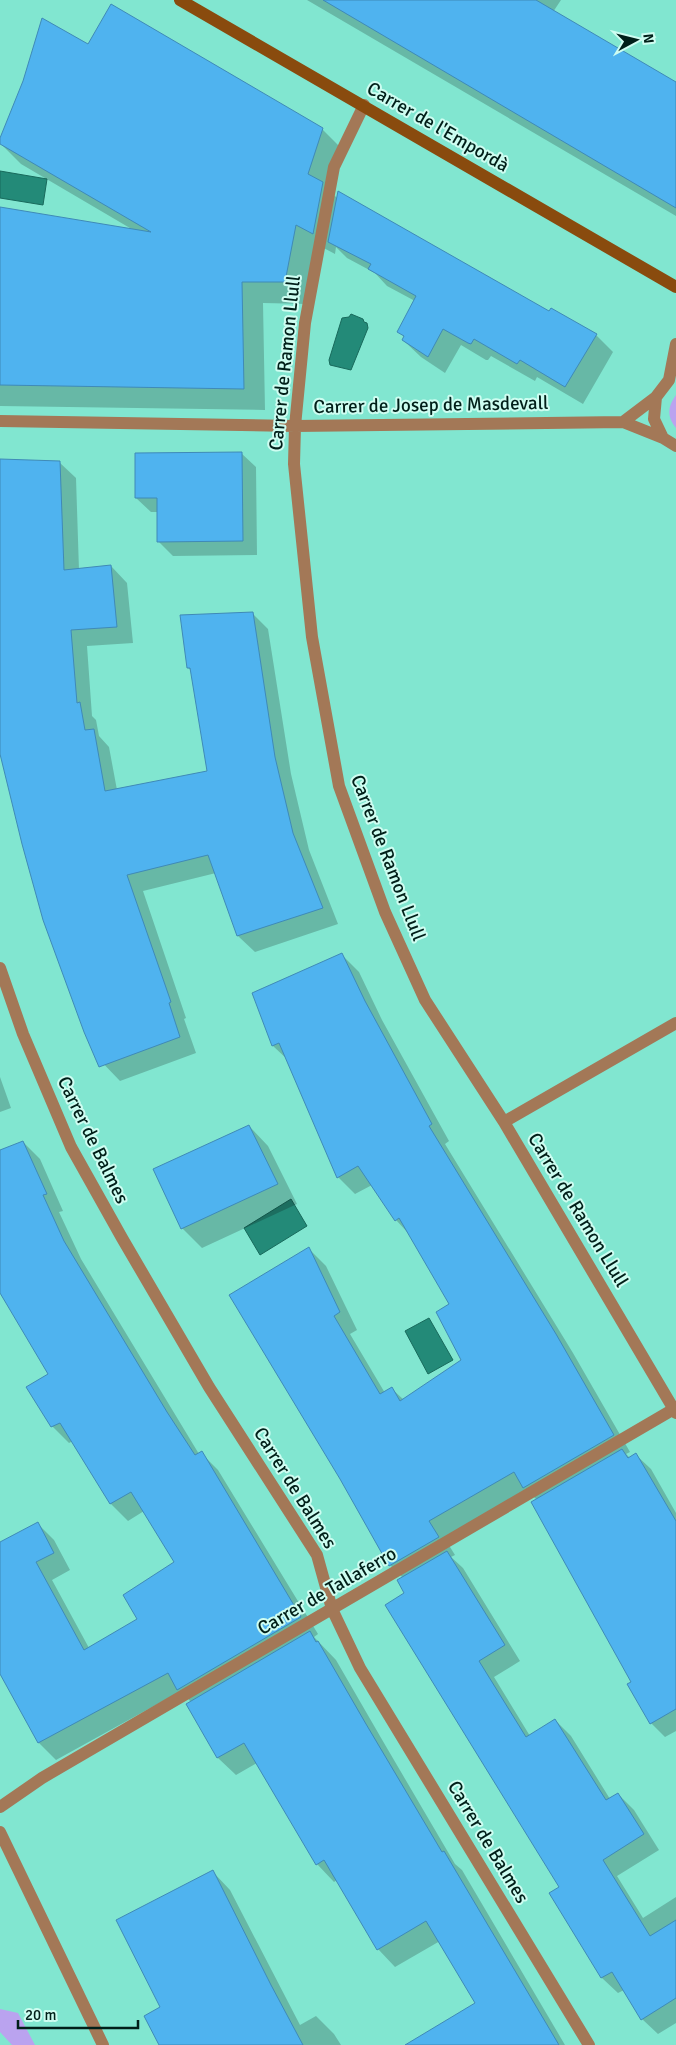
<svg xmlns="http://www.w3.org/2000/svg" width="676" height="2045" viewBox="0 0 676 2045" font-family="Signika,sans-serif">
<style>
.green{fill:#baa3ef}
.water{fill:#238a78;stroke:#186a5c}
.shadow{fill:#0003}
.building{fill:#4fb3ef;stroke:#3f8ab7}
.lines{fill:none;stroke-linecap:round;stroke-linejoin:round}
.minor{stroke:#a37857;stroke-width:12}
.secondary{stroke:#894b0e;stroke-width:12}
.labels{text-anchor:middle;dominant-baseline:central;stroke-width:4;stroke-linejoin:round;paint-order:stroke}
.street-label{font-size:19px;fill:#001f19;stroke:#cefdf1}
</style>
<rect width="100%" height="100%" fill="#81e6d0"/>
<!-- green -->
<path class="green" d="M676 395V428C667 417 667 407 676 395Z
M0 2009 18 2013 35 2045H12L0 2032Z"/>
<!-- water -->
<path class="water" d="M0 171 47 179 43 205 0 198Z
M351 314 363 319 364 322 367 323 368 328 351 370 330 365 329 360 342 318 349 317Z
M291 1199 307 1226 260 1255 244 1228Z
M429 1318 453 1360 428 1374 405 1331Z"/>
<!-- shadow -->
<path class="shadow" d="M307 0H561L553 12 676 84V216Z
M89 46 322 129 344 151 331 192 338 199 550 313 596 335 613 352 583 404 537 377 535 381 491 356 488 360H486L461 345 445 373 421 357 403 340 405 338 399 331 415 301 387 286 375 273 347 258 336 247 335 254 318 245 307 304 263 303 265 410 0 406V208L135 231 21 164 0 143Z
M241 453 256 467 257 555 173 556 159 542 158 512H151L136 498Z
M0 460 59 462 76 478 79 570 111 566 127 583 133 643 87 646 92 716 96 720 99 736 109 747 117 790 208 772 192 671 188 668 252 613 268 629 291 774 309 850 338 924 255 952 238 936 216 873 143 891 186 1018 184 1019 196 1053 120 1081 96 1056 0 748Z
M342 955 359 972 382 1020 449 1141 445 1144 573 1353 630 1452 626 1454 630 1458 636 1455 651 1469 676 1513V1731L665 1737 651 1723 633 1682 537 1500 528 1491 445 1539 455 1555 451 1557 463 1568 520 1661 494 1677 530 1736 555 1720 571 1736 610 1799 618 1794 634 1810 659 1850 617 1876 643 1918 676 1897V2023L658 2034 642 2019 624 1990 618 1993 602 1978 551 1894 561 1888 406 1593 403 1578 390 1565 309 1249 326 1266 357 1330 350 1334 385 1393 392 1389 404 1400 463 1360 450 1304 410 1235 396 1220 372 1185 355 1194 338 1177 288 1060 273 1046 254 994Z
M0 1077 11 1108 0 1112Z
M249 1126 268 1146 297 1204 202 1248 182 1228Z
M23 1142 40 1159 63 1211 59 1212 81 1259 199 1454 201 1453 218 1470 318 1634 314 1637 336 1660 384 1743 455 1864 462 1870 565 2045H408L477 2004 440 1941 395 1967 378 1949 337 1880 334 1882 317 1864 257 1763 236 1775 218 1758 187 1704 191 1702 181 1691 56 1760 39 1743 0 1669V1544L37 1523 54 1540 70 1570 52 1580 89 1648 139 1620 176 1563 144 1511 128 1521 111 1504 73 1441 69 1443 52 1426 49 1374 0 1290V1151Z
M213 1872 230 1890 300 2025 316 2016 334 2034 341 2045H161L162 2008Z"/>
<!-- building -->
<path class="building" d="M323 0H536L676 82V208Z
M111 4 323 128 308 174 323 182 313 234 296 225 285 282H242L244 389 0 385V207L151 232 0 144V138L23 81 42 18 88 44Z
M338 191 549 311 551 308 597 334 565 387 520 360 517 364 474 339 471 344 468 343 443 329 428 357 402 340 404 336 397 332 416 296 368 269 371 264 328 242Z
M242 452 243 541 157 542V498H135V453Z
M0 459 60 461 64 570 111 565 117 627 71 630 77 703 80 702 85 730 94 729 105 791 207 771 190 668H187L180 615 253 612 275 757 293 833 323 908 237 936 208 855 127 875 171 1002 169 1003 180 1037 99 1067 84 1032 43 920 22 844 0 754Z
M342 953 365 1001 432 1124 429 1126 556 1334 614 1435 523 1488 514 1472 429 1521 439 1537 389 1566 340 1479 229 1295 309 1247 340 1312 334 1316 380 1394 392 1387 400 1401 461 1360 436 1312 449 1304 399 1218 395 1221 358 1166 337 1178 279 1043 272 1046 252 993Z
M249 1125 278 1184 181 1229 153 1169Z
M23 1141 47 1194 43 1195 64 1241 167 1412 195 1455 202 1451 301 1617 177 1690 168 1673 38 1743 0 1674V1542L38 1522 54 1553 36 1562 84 1650 137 1619 123 1595 174 1562 131 1492 110 1504 60 1423 51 1427 26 1387 48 1374 0 1293V1150Z
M622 1449 628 1458 636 1453 676 1521V1709L650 1724 627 1684 631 1682 531 1502Z
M447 1551 505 1645 479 1661 526 1737 555 1719 606 1800 618 1793 644 1834 603 1860 650 1936 676 1920V1998L641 2020 612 1972 601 1978 549 1893 559 1887 385 1605 404 1593 397 1580Z
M310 1631 316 1642 318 1641 366 1724 442 1852 444 1851 559 2045H405L475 2003 426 1921 377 1950 324 1860 316 1865 244 1743 217 1758 186 1704Z
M213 1870 271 1985 303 2045H159L144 2016 160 2007 116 1920Z"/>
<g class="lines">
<!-- minor -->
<path class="minor" d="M364 105 334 167 305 323 295 426 294 464 312 637 339 786 385 912 425 1000 504 1122 676 1413
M676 344 669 380 656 397 654 419 663 438 676 446
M0 421 295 426 623 422 663 438
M623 422 656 397
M0 968 23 1034 71 1147 122 1238 209 1387 317 1555 332 1609 360 1668 589 2045
M504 1122 676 1023
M0 1807 42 1778 674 1409
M0 1832 103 2045"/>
<!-- secondary -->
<path class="secondary" d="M180 0 676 287"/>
</g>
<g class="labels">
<!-- street labels -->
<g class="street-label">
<text transform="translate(438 127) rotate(30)">Carrer de l'Empordà</text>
<text transform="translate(285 363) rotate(-84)">Carrer de Ramon Llull</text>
<text transform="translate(431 405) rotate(-1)">Carrer de Josep de Masdevall</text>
<text transform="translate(388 858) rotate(69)">Carrer de Ramon Llull</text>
<text transform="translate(93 1140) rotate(64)">Carrer de Balmes</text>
<text transform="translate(578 1210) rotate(59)">Carrer de Ramon Llull</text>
<text transform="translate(295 1488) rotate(58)">Carrer de Balmes</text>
<text transform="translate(327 1591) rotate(-30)">Carrer de Tallaferro</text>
<text transform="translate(488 1842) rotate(59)">Carrer de Balmes</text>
</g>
</g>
<!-- north arrow -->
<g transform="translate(636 40) rotate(83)" stroke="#cefdf1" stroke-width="4" paint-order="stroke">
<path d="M0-4L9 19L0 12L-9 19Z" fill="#001f19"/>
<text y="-8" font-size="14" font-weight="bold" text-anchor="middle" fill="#001f19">N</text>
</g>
<!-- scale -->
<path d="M18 2020v8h120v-8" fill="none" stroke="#001f19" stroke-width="2.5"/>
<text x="25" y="2020" font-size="15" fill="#001f19" stroke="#cefdf1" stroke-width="4" paint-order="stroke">20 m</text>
</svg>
